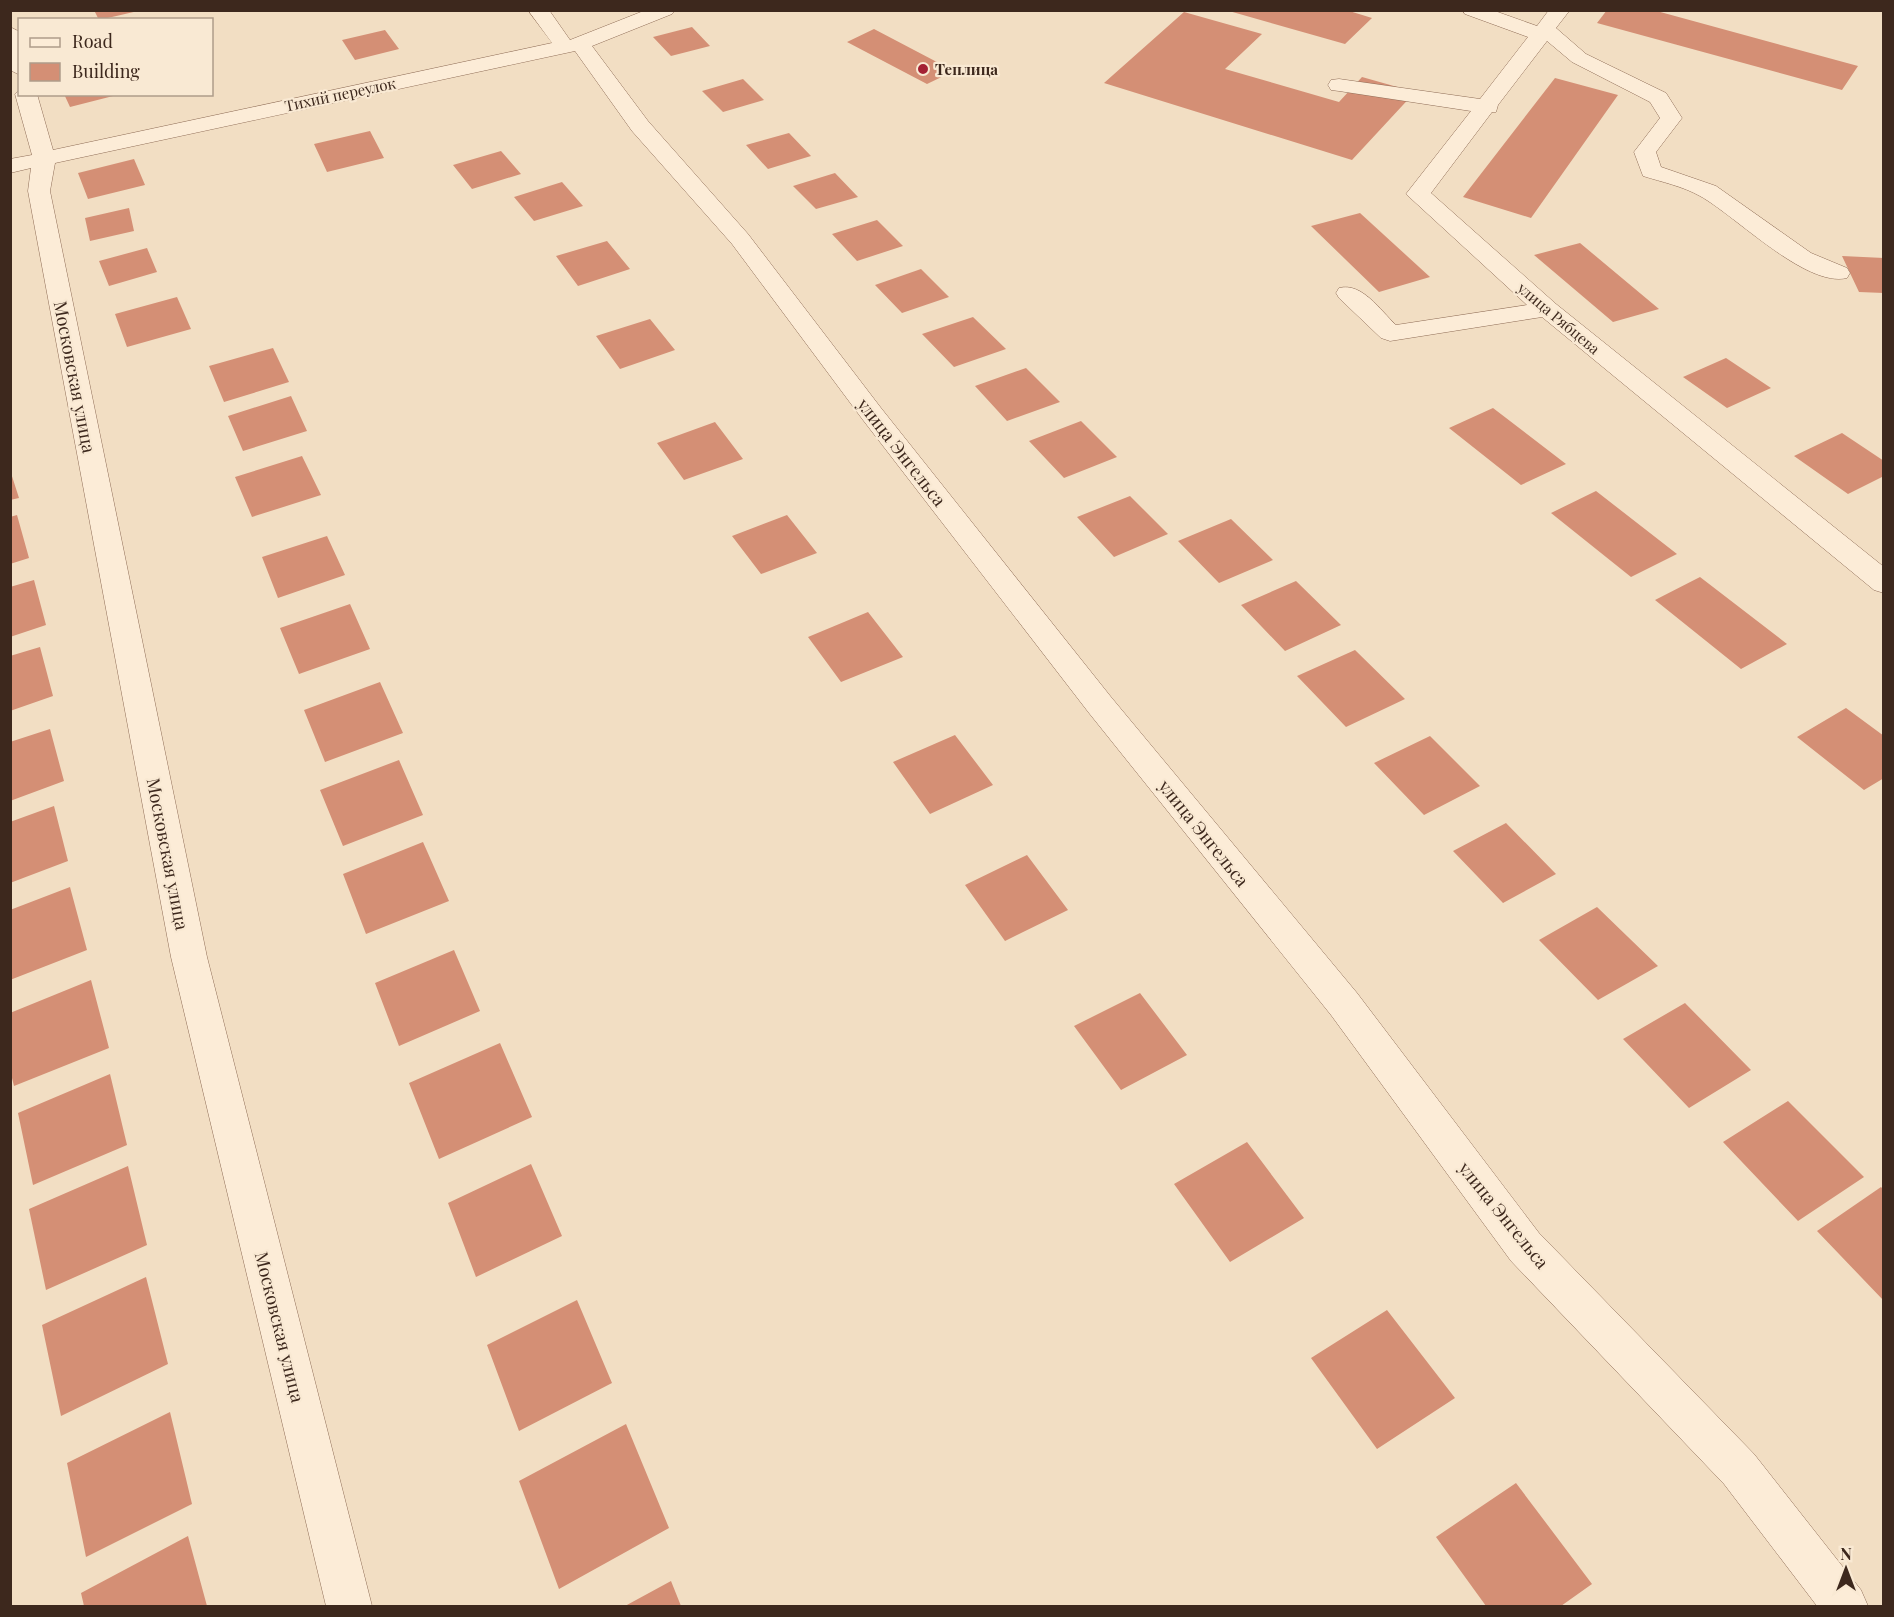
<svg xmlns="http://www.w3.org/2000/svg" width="1894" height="1617" viewBox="0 0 1894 1617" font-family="'Playfair Display',serif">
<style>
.building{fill:#d48f75}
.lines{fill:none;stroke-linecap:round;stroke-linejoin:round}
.minor-casing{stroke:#8f6d57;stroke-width:1}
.minor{fill:#fcecd7;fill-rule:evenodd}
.poi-dot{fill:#a42134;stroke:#f9e9d3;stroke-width:2}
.labels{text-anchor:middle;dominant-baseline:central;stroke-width:4.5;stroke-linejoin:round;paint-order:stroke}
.far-poi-label{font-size:15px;font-weight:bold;fill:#3d281d;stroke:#f9e9d3;text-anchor:start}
.far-street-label{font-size:15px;fill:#3d281d;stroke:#f9e9d3}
.street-label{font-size:18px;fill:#3d281d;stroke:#f9e9d3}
</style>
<rect width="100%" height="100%" fill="#f2dec3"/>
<!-- building -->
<path class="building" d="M94 10H138V11L99 20Z
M1346 10 1372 18 1345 44 1229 11Z
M1607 10H1653L1858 66 1842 90 1597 23Z
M1184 12 1262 34 1225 69 1339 102 1362 77 1415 92 1352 160 1104 83Z
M692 27 710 46 671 56 653 37Z
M874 29 954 71 927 84 847 42Z
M385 30 399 49 355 60 342 40Z
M1555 78 1618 95 1531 218 1463 197Z
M743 79 764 100 723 112 702 91Z
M64 94H117V95L70 107Z
M370 131 384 158 327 172 314 144Z
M789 133 811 156 768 169 746 145Z
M501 151 521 174 472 189 453 165Z
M134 159 145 185 88 199 78 173Z
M835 173 858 197 816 209 793 186Z
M562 182 583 206 534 221 514 197Z
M129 208 134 231 90 241 85 218Z
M1360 213 1430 277 1379 292 1311 226Z
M877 220 903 246 857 261 832 234Z
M607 241 630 269 578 286 556 256Z
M1580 243 1659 309 1613 322 1534 255Z
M147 248 157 272 109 286 99 261Z
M1842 256 1884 258V293L1859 292Z
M921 269 949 297 902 313 875 285Z
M177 297 191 329 127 347 115 314Z
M973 317 1006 349 954 367 922 334Z
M650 319 675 350 620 369 596 336Z
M273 348 289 382 224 402 209 366Z
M1726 358 1771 388 1727 408 1683 377Z
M1026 368 1060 402 1007 421 975 386Z
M291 396 307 431 243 451 228 416Z
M1493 408 1566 464 1521 485 1449 428Z
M1081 421 1117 457 1064 478 1029 441Z
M715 422 743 459 684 480 657 443Z
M1842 433 1884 461V476L1848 494 1794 456Z
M302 456 321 495 252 517 235 477Z
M10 470 19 498 10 500Z
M1596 491 1677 554 1631 577 1551 513Z
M1130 496 1168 534 1114 557 1077 517Z
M17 515 29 558 10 564V517Z
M787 515 817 553 761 574 732 536Z
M1231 519 1273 560 1219 583 1178 541Z
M327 536 345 575 278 598 262 557Z
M1700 577 1787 644 1741 669 1655 600Z
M34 580 46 625 10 637V587Z
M1296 581 1341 625 1285 651 1241 605Z
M350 604 370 649 299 674 280 628Z
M868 612 903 657 841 682 808 637Z
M40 647 53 696 10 711V656Z
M1355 650 1405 699 1346 727 1297 676Z
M380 682 403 733 325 762 304 710Z
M1846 708 1884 736V778L1864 790 1797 737Z
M50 729 64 781 10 801V742Z
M955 735 993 785 930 814 893 762Z
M1430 736 1480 786 1424 815 1374 763Z
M399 760 423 815 343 846 320 790Z
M54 806 68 861 10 883V822Z
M1506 823 1556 874 1503 903 1453 851Z
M423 842 449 901 366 934 343 874Z
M1027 855 1068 910 1005 941 965 885Z
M70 887 87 950 10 980V910Z
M1597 907 1658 966 1598 1000 1539 940Z
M454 950 480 1011 399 1046 375 983Z
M91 980 109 1048 14 1086 10 1070V1013Z
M1140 993 1187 1055 1121 1090 1074 1026Z
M1685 1003 1751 1070 1689 1108 1623 1039Z
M500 1043 532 1117 439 1159 409 1083Z
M110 1074 127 1145 33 1185 18 1113Z
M1788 1101 1864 1177 1798 1221 1723 1142Z
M1247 1142 1304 1218 1230 1262 1174 1184Z
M531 1164 562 1236 476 1277 448 1203Z
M128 1166 147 1245 46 1290 29 1209Z
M1881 1187 1884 1190V1301L1817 1231Z
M146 1277 168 1364 61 1416 42 1325Z
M577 1300 612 1383 519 1431 487 1345Z
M1387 1310 1455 1398 1377 1449 1311 1358Z
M170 1412 192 1504 86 1557 67 1463Z
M626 1424 669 1528 559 1589 519 1481Z
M1516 1483 1592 1584 1561 1606H1486L1436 1537Z
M188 1536 207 1606H84L81 1593Z
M671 1581 681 1606H625Z"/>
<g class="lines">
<!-- minor casing -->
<g class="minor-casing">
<path id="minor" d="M528 10H549L570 40 646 10H675L672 14 592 46 648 121 748 234 881 408 1111 697 1357 993 1539 1233 1754 1454 1861 1590 1868 1606H1817L1724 1484 1511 1261 1331 1015 1089 713 863 420 732 244 632 131 575 51 55 163 50 191 207 957 372 1606H326L171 957 28 191 31 168 10 173V159L32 155 15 94 20 89V94H37L53 150 552 43Z
M1462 10H1492L1537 26 1549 10H1570L1556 28 1586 54 1666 93 1682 118 1656 152 1661 167 1716 186 1811 253 1847 268 1850 273 1847 278C1806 288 1736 216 1700 196 1682 186 1662 182 1643 176L1634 152 1660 118 1650 102 1572 62 1547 41 1498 105 1496 112H1492L1431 193 1556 304 1884 567V593L1874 590 1542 317 1390 341 1381 338 1339 298 1336 293 1339 288C1362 282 1380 310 1396 325L1527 305 1406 194 1471 111 1339 91 1331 90 1328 85 1331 80 1339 79 1480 99 1528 37 1465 14Z
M10 27 20 32V75L10 70Z"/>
</g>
<!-- minor -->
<use href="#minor" class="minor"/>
</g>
<!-- markers -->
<circle class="poi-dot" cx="923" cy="69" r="6"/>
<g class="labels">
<!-- far-poi labels -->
<g class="far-poi-label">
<text x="935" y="69">Теплица</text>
</g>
<!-- far-street labels -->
<g class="far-street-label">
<text transform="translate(340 94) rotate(-12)">Тихий переулок</text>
<text transform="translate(1559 318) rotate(40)">улица Рябцева</text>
</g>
<!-- street labels -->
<g class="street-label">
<text transform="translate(75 377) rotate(79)">Московская улица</text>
<text transform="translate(902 452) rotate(52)">улица Энгельса</text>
<text transform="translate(1204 833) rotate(51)">улица Энгельса</text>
<text transform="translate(168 854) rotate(79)">Московская улица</text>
<text transform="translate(1504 1215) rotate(51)">улица Энгельса</text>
<text transform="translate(280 1327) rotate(76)">Московская улица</text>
</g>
</g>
<!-- border -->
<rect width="1894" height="1617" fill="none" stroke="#3d281d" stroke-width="24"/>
<!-- legend -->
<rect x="18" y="18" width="195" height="78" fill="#f9e9d3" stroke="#ae9c8a" stroke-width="1.5"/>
<rect x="30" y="38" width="30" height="9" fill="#fcecd7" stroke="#ae9c8a" stroke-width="1.5"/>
<text x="72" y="48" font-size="18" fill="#3d281d">Road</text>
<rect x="30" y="63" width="30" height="18" fill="#d48f75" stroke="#ae9c8a" stroke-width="1.5"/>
<text x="72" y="78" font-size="18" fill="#3d281d">Building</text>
<!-- north arrow -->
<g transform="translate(1846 1569)" stroke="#f9e9d3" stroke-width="4.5" paint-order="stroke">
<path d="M0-4.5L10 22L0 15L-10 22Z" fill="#3d281d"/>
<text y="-9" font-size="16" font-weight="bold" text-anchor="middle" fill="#3d281d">N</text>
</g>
</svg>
